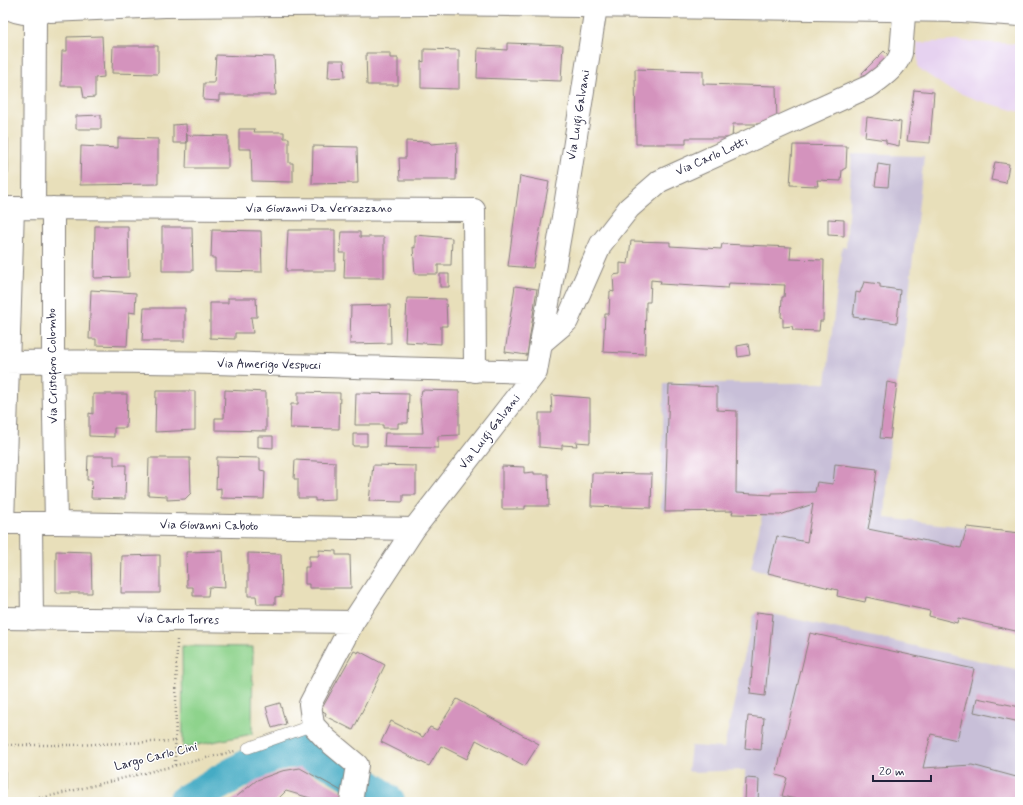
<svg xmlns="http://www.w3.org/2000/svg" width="1023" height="805" viewBox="0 0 1023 805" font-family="Mynerve,sans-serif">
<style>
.built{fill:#e6d2f0}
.industrial{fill:#c8bfd8}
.green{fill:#8ed38c;stroke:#587a64}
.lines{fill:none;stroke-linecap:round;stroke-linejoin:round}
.river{stroke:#44abc4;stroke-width:35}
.building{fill:#d493bd}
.lane-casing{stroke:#85807a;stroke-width:12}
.street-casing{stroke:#85807a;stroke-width:24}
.primary-casing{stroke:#85807a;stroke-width:24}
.path{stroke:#85807a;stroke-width:2.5;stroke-dasharray:1 3;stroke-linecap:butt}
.lane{stroke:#fff;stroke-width:11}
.street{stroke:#fff;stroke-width:22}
.primary{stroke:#fff;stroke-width:22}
.labels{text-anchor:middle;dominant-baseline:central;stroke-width:3;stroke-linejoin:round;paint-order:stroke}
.street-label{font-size:12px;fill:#22223b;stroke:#fff}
</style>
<rect width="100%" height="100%" fill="#fff"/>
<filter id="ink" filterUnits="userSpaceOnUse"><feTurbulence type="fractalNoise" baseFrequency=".025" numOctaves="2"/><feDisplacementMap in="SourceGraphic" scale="8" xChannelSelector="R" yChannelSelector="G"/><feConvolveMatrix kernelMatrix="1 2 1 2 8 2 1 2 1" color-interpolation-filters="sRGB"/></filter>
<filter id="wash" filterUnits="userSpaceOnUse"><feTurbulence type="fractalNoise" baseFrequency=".012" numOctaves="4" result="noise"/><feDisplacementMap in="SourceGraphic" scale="16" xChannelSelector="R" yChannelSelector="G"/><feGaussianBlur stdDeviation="0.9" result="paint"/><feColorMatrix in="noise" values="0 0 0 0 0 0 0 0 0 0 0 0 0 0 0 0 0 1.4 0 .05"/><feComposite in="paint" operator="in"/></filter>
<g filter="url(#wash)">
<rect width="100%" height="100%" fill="#e8dfba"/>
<!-- built -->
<path class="built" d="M956 41 1020 44V112L977 100 947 88 918 68 917 43Z"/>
<!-- industrial -->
<path class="industrial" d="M852 154 924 156 903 348 896 390 890 439 885 518 1020 533V632L959 618 957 623 929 616 930 611 867 597 865 602 837 596 838 590 751 568 762 515 732 514V511L665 512 661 508 664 383H826L842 247H846Z
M757 612 773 614 1020 670V802H745V770L693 772 688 771 691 746 724 748 753 617Z"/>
<!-- green -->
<path class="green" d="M182 646 253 647 252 734 183 748Z"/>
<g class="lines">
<!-- river -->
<path class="river" d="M185 802C203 792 220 782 238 772 252 764 267 755 283 752 315 745 364 782 388 802"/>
</g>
<g id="blocks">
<!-- building -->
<path class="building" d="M102 36 104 77 95 78V97L84 98 82 86H61L62 51H67V37Z
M507 43 563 45 561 81 477 78 478 48 507 50Z
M113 46H158V74L112 73Z
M424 49 459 50V89L421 88V61L424 62Z
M884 51 891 58 869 81 862 73Z
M366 53H390V58H398V85H367Z
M216 55 274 57 276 95H219V101L203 100 204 83H214Z
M329 60H344L345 77 328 78Z
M635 69 703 71V84L776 86 777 124H733L732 138H686V144H636Z
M914 90 934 92 930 143 907 141Z
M101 115V129H76V116Z
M867 117 901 122 899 146 886 143V140L865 137Z
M186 124 187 143V135L228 136V168H186L187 143H173V125Z
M239 129H255L254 132H284V138H289V163H293V182L252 181 251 149H239Z
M3 138H8V174H3Z
M118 138 158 139V184L80 185 81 146 118 148Z
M406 141 429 142 431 144 457 142 456 180H400L399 158H406Z
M793 145 847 146 846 168 842 170 841 181 817 180 818 186 790 185Z
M313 146 357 147 358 183 312 184Z
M995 162 1009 164 1006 183 991 180Z
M878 164 890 166 888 187 875 186Z
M520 176 549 182 533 268 508 266Z
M828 219 844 220V236L828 235Z
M95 226H128L129 277 94 278Z
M162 227H192L193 271H162Z
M212 230 261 231 262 272 215 271V258H211Z
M288 230H335V271H286Z
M342 232H360V237H384V278H344L345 253H340Z
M415 235 452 238 451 265H438V274H415L413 247 415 248Z
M631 241 670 242V246L721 249 722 244 791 247 790 259 824 260 823 321H820L819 331 793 330 792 326 783 327V318L781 317 782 297H784L785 285 729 283 728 288 660 284 661 281 651 280 650 302H646L645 354 603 352 605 314H609L610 291 614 292 613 275 620 274V263L628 264Z
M440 274H449V287H440Z
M864 282 880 284V287L900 290 897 323 853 317 856 292 860 293Z
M515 286 537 289 527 355 505 352Z
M91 290 136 293 135 313 129 312 127 346 96 345V339H89Z
M228 298H256L257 317H251L253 333H235V339L210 338V303H228Z
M407 298 446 299 447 326H441V344L405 342Z
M390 305 391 343 350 344 351 306Z
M144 308H185V341H142Z
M748 344 750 355 738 357 737 346Z
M887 382 897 384 890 439 880 438Z
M669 385 717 387V410L737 411 736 493 772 495V493L815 492 817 482 833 484 835 464 877 469 871 514 868 529 961 548 967 527 1020 533V632L958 618 957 623 929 616 930 611 866 597 865 602 837 596 838 590 768 573 777 536 807 542 813 504 780 515 732 514 733 511 665 512Z
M225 390 266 392V431L215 430V418H224Z
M422 390 459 391V435L438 436V448L384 447 385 433H423L420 399Z
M156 391H195V430L155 432Z
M298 392 340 393 339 429 290 428 291 404H298Z
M356 393 409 394 408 423H398V428H383V425H355Z
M93 394H127L126 428H114V437L89 436V413L93 414Z
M551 395 590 398V443L576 442 577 446 562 445V449L539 447V413H552Z
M353 434H367V446H353Z
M258 436H273V448L258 447Z
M88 456H114V465H126L125 499 91 498 92 480H87Z
M217 457 260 458V470L265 471 264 499 221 498V488L216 489Z
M149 458H190L191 493 185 499 167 500V496L148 495Z
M295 460 335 462V500L315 501V498H298V479H294Z
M373 465 416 466V495H403V502L369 501Z
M502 466 524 467V473L534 472V474H548L549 506H525V509H502Z
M592 473 652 474 651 508 591 506Z
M319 550 336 551V555H350L351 588H309V584H305V567H309V556H319Z
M56 551 91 552 92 593H56Z
M223 551 225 588 209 587 208 596H193V587H187L186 552Z
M248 553 281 554 282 596 275 597V604H257L256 596H248Z
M160 555V593H121L122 556Z
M757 612 773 614 765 696 750 694Z
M810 633 974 669 957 740 931 734 923 768 972 765 1020 778V802H808L782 796 787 778 776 775Z
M354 651 358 653 359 651 385 665 353 730 325 716 326 713 321 710Z
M977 698 1020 707V722L974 712Z
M457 699 539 744 525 766 476 740 467 759 441 746 429 766 381 742 391 721 423 737 430 727 437 730Z
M280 703 286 724 272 728 266 707Z
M748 716 764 718 761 750 745 748Z
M3 764H5V789H3Z
M300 768 347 794 345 802H324L286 791 275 802H230L257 780 282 771Z
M746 778 759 779 758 802H745Z"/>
</g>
</g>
<g filter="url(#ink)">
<use href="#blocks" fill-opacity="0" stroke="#85807a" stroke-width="1"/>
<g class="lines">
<!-- lane casing -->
<g class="lane-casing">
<path id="lane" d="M248 748 313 725"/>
</g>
<!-- street casing -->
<g class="street-casing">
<path id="street" d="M3 208 474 210 475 371
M34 208 35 14
M53 208V361L56 523
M541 343 567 321 601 244 629 208 660 181 870 86C882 77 897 67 901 53L905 3
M3 362C180 359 358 368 536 372
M3 523H56L414 529
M3 523 13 208
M31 523 32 619
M3 618 353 622
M351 802 357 765 326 739 313 725 310 704 353 622 414 529 536 372 565 206 596 7"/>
</g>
<!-- primary casing -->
<g class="primary-casing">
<path id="primary" d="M3 5C23 18 42 15 62 4
M50 11 165 6 430 4 962 11 1020 15"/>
</g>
<!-- path -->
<path class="path" d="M3 745H72L176 741
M175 765 177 640
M3 801 46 797 235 751"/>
<!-- lane -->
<use href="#lane" class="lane"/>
<!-- street -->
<use href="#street" class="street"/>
<!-- primary -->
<use href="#primary" class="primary"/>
</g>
</g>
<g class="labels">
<!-- street labels -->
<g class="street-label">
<text transform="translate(579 115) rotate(-81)">Via Luigi Galvani</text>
<text transform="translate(712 157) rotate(-24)">Via Carlo Lotti</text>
<text x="319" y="209">Via Giovanni Da Verrazzano</text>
<text transform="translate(269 365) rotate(1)">Via Amerigo Vespucci</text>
<text transform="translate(53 366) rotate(-91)">Via Cristoforo Colombo</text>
<text transform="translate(490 432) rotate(-52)">Via Luigi Galvani</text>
<text transform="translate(209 526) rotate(1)">Via Giovanni Caboto</text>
<text transform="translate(178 620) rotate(1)">Via Carlo Torres</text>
<text transform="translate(156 757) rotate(-14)">Largo Carlo Cini</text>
</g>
</g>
<!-- margin -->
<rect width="1023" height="805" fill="none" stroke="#fff" stroke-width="16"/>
<!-- scale -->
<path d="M873 775v6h58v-6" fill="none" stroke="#22223b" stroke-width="2"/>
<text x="879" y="775" font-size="12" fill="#22223b" stroke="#ffffff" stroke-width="3" paint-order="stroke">20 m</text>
</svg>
